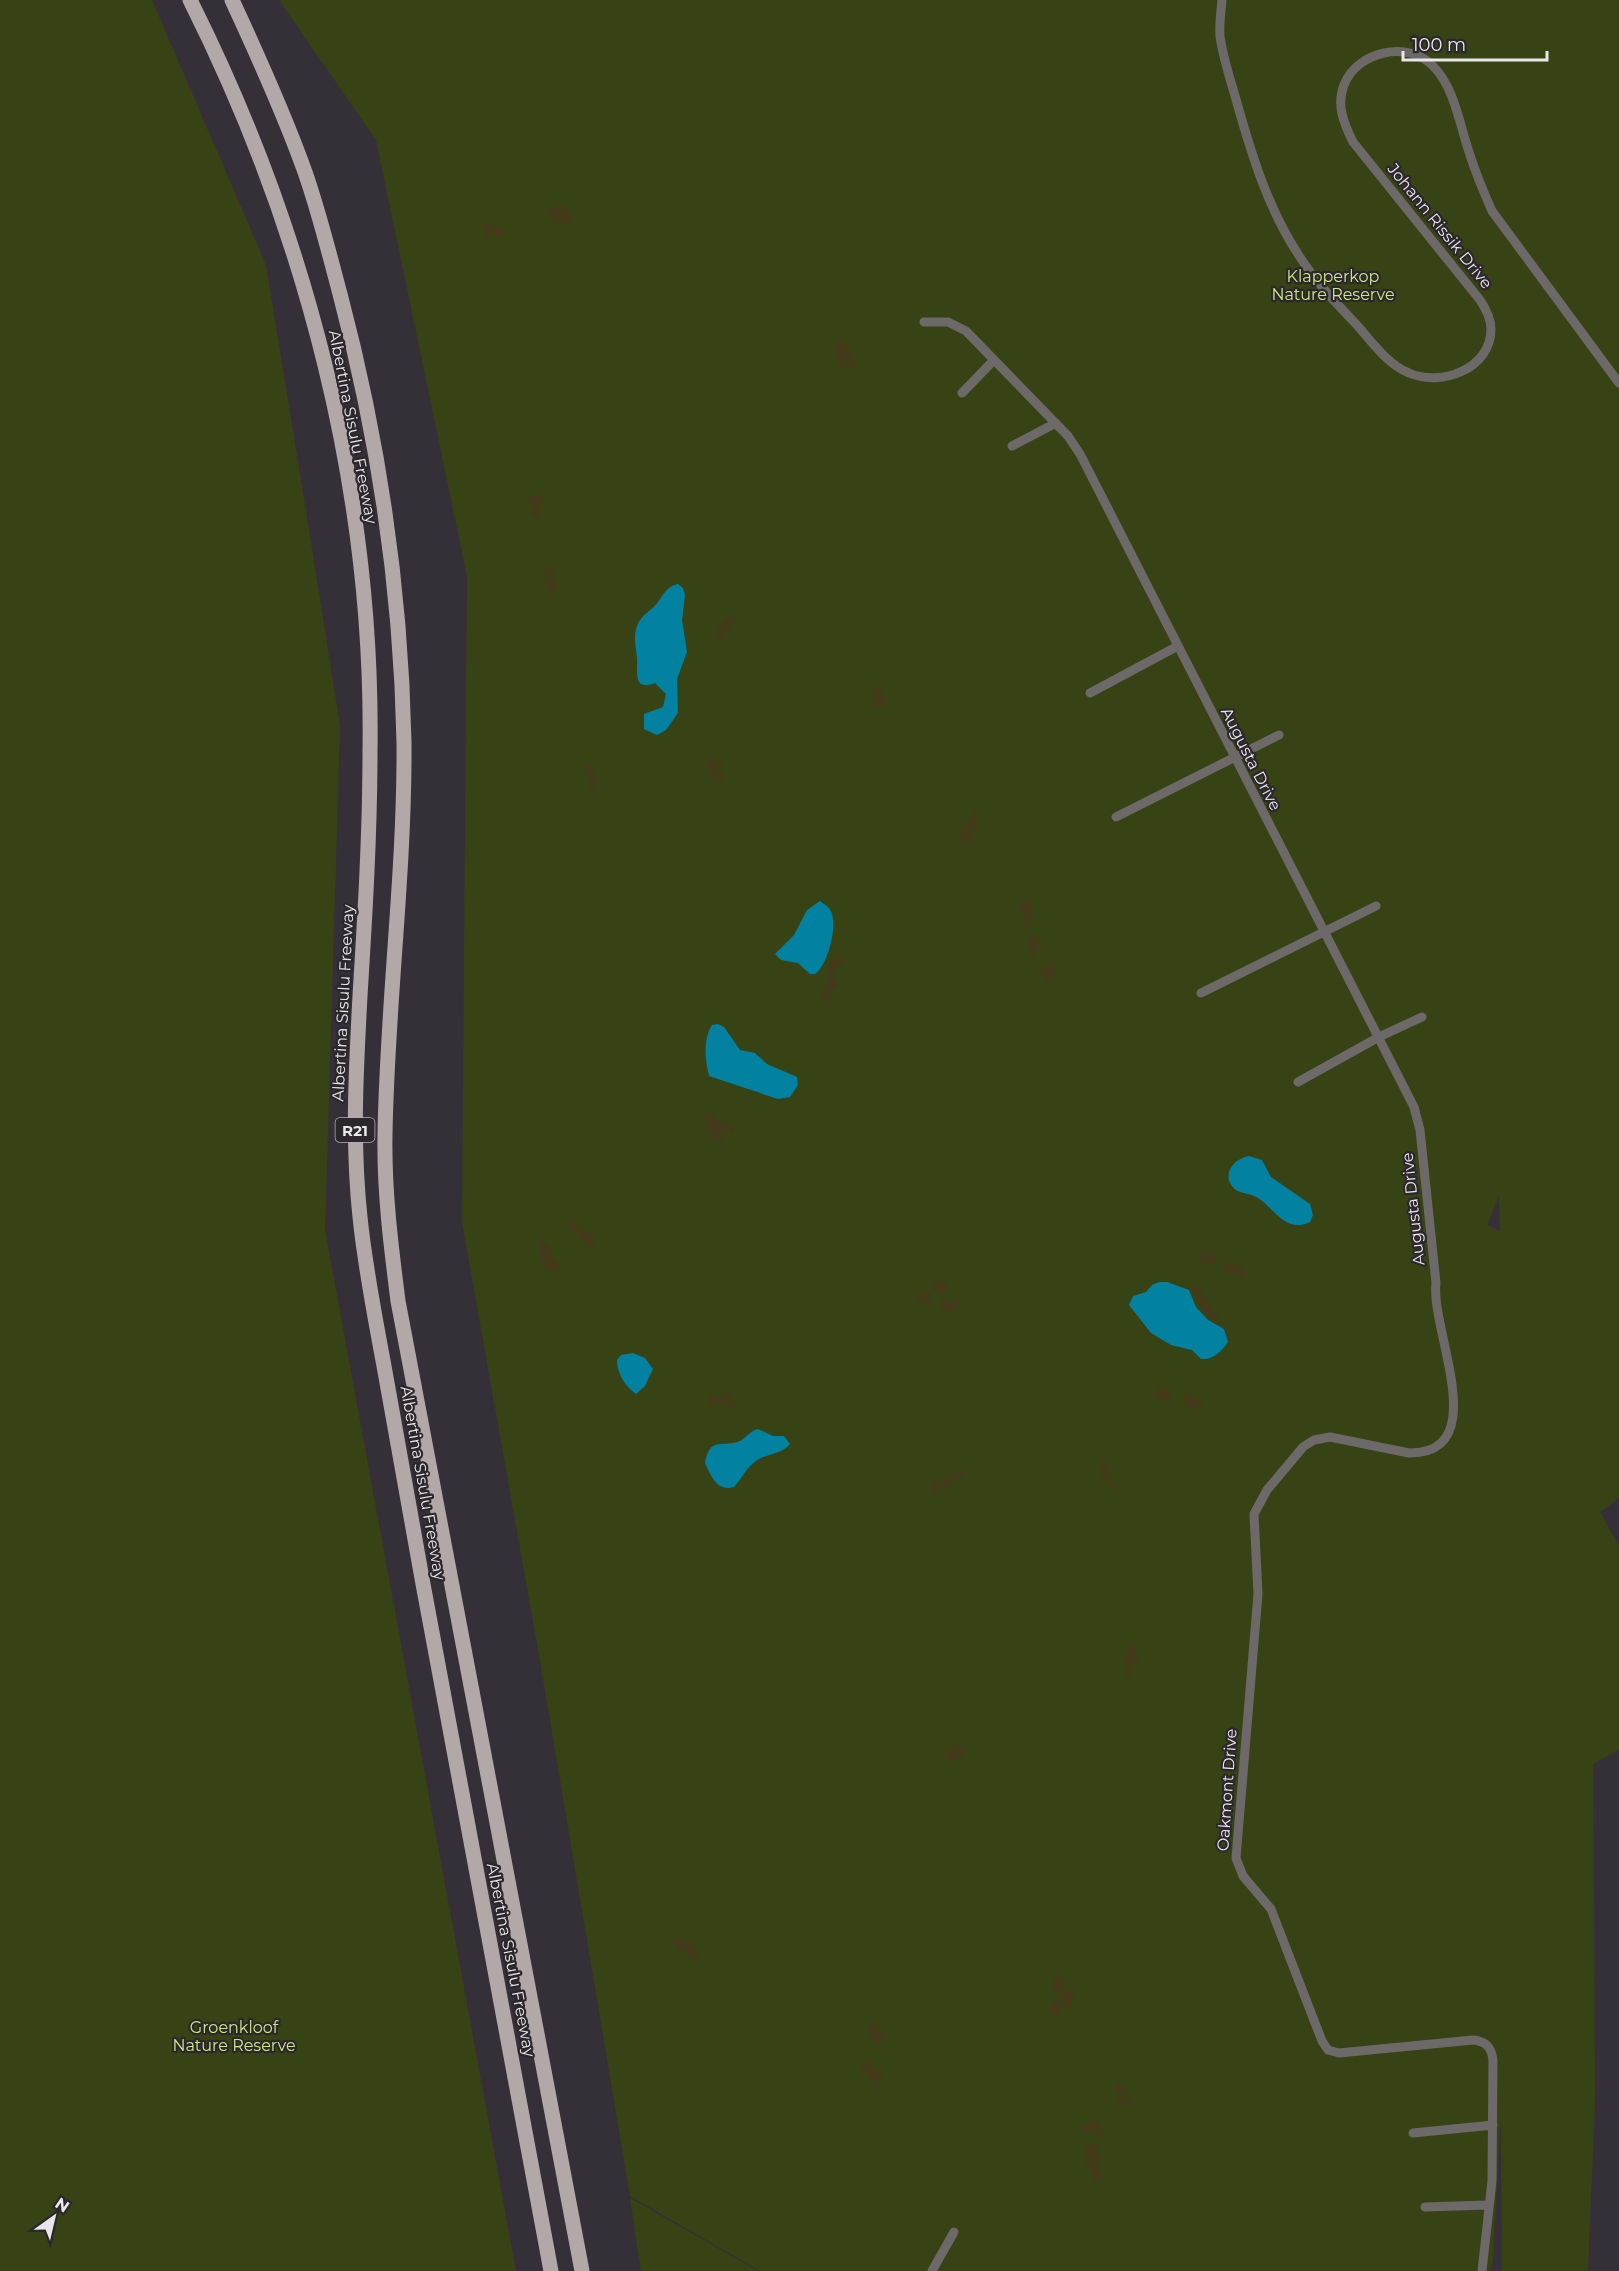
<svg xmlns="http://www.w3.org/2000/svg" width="1619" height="2271" viewBox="0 0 1619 2271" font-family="Montserrat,sans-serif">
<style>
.green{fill:#384315;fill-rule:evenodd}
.sand{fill:#423a19}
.water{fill:#0281a1}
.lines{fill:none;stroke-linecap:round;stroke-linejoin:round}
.minor{stroke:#6d6969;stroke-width:9}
.trunk{stroke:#b3a8a8;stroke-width:15}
.labels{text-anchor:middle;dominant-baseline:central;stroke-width:4.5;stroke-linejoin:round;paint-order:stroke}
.shield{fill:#2b272d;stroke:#b1adb2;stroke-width:1.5}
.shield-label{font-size:15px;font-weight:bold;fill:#eae7eb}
.street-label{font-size:16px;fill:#eae7eb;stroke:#2b272d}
.park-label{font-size:16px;fill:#cce880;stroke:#2b272d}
</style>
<rect width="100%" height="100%" fill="#353037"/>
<!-- green -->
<path class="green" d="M0 0H152L266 265 306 511 340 726 325 1230 516 2271H0Z
M279 0H1619V1498L1600 1512 1619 1546V1750L1593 1764 1595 2101 1588 2271H1502L1501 2115 1493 2259 1490 2271H760L630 2196 539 1655 462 1222 467 576 376 140ZM1499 1196 1500 1230 1499 1231 1487 1225Z
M630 2198 758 2271H641Z"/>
<!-- sand -->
<path class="sand" d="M561 204 565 206 566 212 573 213 571 222 561 224 552 220 553 215 548 212 549 208 554 205 558 209Z
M485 224 501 227 506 234 497 239 493 234 487 237 482 228Z
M836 339 840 342 844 339 847 348 854 351 851 357 856 364 854 368 839 365 841 360 836 359 834 355 838 350 833 344Z
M540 493 544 499 540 506 541 513 537 518 531 514 532 506 528 500Z
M547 565 555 569 553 575 557 590 551 596 544 583 547 577 544 571Z
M731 615 736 617V621L730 624 731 630 725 632 726 639 717 642 719 626Z
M879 684 883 688 881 696 888 704 875 708 873 705 874 687Z
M711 757 716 758 717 763H723L720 769 723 778 720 782H715L713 771 708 770V760Z
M587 762 591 764V770L595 773 594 778 598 782 593 790 589 788V778L584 768Z
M975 809 978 812 975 821 978 828 969 832 976 840 965 845 960 841 962 836 959 830 966 827Z
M1027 900 1031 901 1033 914 1029 927 1023 923 1026 918 1019 908Z
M1030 934 1039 939 1044 946 1036 948 1035 958 1028 953Z
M841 956 845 963 838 965 834 977 838 986 830 992 831 1002 827 1004 821 994 828 981 826 975C827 972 831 959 832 957Z
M1049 961 1056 964 1053 971 1057 977 1054 980 1049 976 1047 981 1043 979 1045 973 1037 970 1040 966 1046 969Z
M710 1113 716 1120 735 1125 733 1134 726 1130 722 1141 714 1140 712 1137 715 1130 707 1132 704 1127 708 1123 704 1116Z
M574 1221 585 1231H593L594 1235 591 1238 595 1242 593 1247H586L578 1234 572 1232 569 1225Z
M542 1241 551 1248V1257L560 1265 557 1271 544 1269 545 1261 541 1259 539 1246Z
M1212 1251 1216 1260 1214 1265 1198 1261 1201 1252 1207 1255Z
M1225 1261 1231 1263 1237 1261 1238 1267 1243 1268 1246 1277 1242 1279 1235 1274H1228L1223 1267Z
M933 1279 946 1283 947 1289 939 1295 931 1284Z
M1193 1283 1204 1293 1212 1311 1219 1317 1217 1321C1202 1319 1198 1299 1190 1288Z
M920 1289 931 1293 929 1298 932 1303 930 1306 917 1301Z
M944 1299 958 1302 960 1307 954 1309 952 1313 942 1310 941 1302Z
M1161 1385 1169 1389 1170 1401 1165 1399 1162 1401 1154 1395Z
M727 1391 732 1394 728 1401 736 1400V1408H729L719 1401 714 1406H708L707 1401 712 1395 720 1397Z
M1185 1393 1197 1396 1203 1405 1198 1406 1196 1411 1188 1408 1183 1397Z
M1105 1461 1111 1463 1108 1469 1113 1482 1121 1486 1119 1491 1103 1479 1102 1467Z
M960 1468 965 1471V1474L950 1483V1489L946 1491 943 1485H938L936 1494 932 1495 931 1478 943 1481 950 1474H957Z
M1132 1644 1137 1648 1132 1656 1138 1657 1140 1661 1133 1666 1134 1673 1129 1678 1124 1672 1129 1666 1121 1659 1127 1655V1647Z
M954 1743 958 1748 964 1746 966 1749 963 1756 958 1757 953 1763 945 1756 946 1752 951 1751V1744Z
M677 1937 684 1944 691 1941 696 1945 695 1954 699 1959 698 1962 688 1956 685 1949 680 1950 672 1941Z
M1061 1973 1063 1978 1061 1984 1065 1988 1059 1995 1052 1986 1057 1974Z
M1069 1987H1072L1075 1991 1071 2008 1067 2011 1063 2008 1062 1996Z
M1056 1997 1062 2000 1060 2007 1063 2013 1060 2016 1048 2011 1053 2007Z
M873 2022 877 2024 878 2030 886 2032 879 2046 868 2038 872 2033 869 2026Z
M866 2058 873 2061 871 2070 878 2069 881 2073 880 2086H875L872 2079H868L866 2071 859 2067 865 2064Z
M1118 2083 1128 2092 1125 2099 1133 2100 1132 2106 1120 2105 1117 2102 1119 2097 1115 2086Z
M1097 2118 1100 2127 1105 2130 1103 2136 1095 2130 1086 2132 1082 2130V2125L1093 2123Z
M1093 2141 1099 2145 1096 2152 1101 2159 1095 2162 1101 2166 1100 2172 1104 2178 1101 2181H1095L1084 2158 1088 2153 1084 2146H1090Z"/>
<!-- water -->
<path class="water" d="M678 584 683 588 685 595 682 620 687 652 677 679 678 713 666 730 657 735 644 729V714L663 707 666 694 655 683C632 692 638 671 637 658 636 647 633 638 637 626 640 616 652 610 658 602 664 594 667 586 678 584Z
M820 901C824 904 828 906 831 911 838 925 828 965 815 974H810L798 963 781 960 775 954 794 935 807 910Z
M718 1024 724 1027 740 1050 755 1053 767 1064 797 1077 798 1085 790 1097 778 1099 709 1076C705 1061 703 1039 712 1025Z
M1249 1156 1262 1160 1271 1177 1310 1204 1313 1215 1310 1222C1286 1234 1274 1208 1258 1198 1251 1193 1242 1194 1236 1190 1220 1177 1232 1159 1249 1156Z
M1159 1282H1167L1189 1290 1196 1307 1208 1320 1224 1329 1228 1342C1221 1352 1213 1360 1201 1359L1192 1350 1171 1345 1151 1333 1129 1305 1133 1296 1146 1292 1152 1285Z
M633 1353 645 1358 653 1369 645 1386 636 1394C625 1386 617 1374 617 1360L621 1355Z
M758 1429 773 1436H784L790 1444C781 1455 767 1453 756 1461 746 1468 742 1478 734 1487 717 1492 711 1476 705 1463 710 1437 720 1447 737 1442 745 1440 749 1431 758 1429Z"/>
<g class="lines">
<!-- minor -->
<path class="minor" d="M1222 0C1221 12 1219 25 1220 36 1223 59 1231 81 1237 103 1252 156 1268 208 1298 254 1314 280 1335 302 1356 324 1372 342 1387 364 1409 373 1441 387 1491 369 1491 329 1491 318 1486 309 1480 300L1353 142C1344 124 1336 105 1344 85 1357 51 1408 40 1433 66 1455 88 1460 127 1470 155 1476 174 1484 193 1492 211L1619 383
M924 322H948L966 331 1068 436 1080 454 1414 1107 1420 1130 1436 1283C1430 1329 1494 1454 1409 1453L1330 1437 1314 1440 1303 1447 1267 1490 1254 1514 1258 1594 1236 1858 1243 1876 1271 1909 1322 2041 1328 2050 1339 2053 1473 2040C1486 2041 1492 2048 1493 2061L1492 2181 1482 2271
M962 393 994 360
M1012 446 1056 423
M1090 693 1176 647
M1116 817 1279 735
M1201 993 1376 906
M1298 1082 1379 1037 1422 1017
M1413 2133 1493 2125
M1425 2207 1488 2205
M932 2271 954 2232"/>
<!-- trunk -->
<path class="trunk" d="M190 0C306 231 374 492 370 752 370 833 365 915 360 996 356 1070 352 1143 360 1217 365 1267 375 1317 384 1366 397 1439 410 1512 423 1584 465 1813 508 2042 551 2271
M232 0C258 56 284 113 305 172 319 212 329 253 340 294 379 441 401 589 404 742 405 873 387 1004 385 1135 384 1191 391 1246 398 1301L582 2271"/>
</g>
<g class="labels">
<!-- shield labels -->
<rect class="shield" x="335.5" y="1118" width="39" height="24" rx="4.5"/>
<g class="shield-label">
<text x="355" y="1130">R21</text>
</g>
<!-- street labels -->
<g class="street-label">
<text transform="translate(1440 226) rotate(51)">Johann Rissik Drive</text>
<text transform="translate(353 427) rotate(79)">Albertina Sisulu Freeway</text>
<text transform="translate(1251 759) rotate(63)">Augusta Drive</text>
<text transform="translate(343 1003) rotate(-87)">Albertina Sisulu Freeway</text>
<text transform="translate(1413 1209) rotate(-96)">Augusta Drive</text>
<text transform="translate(423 1483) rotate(80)">Albertina Sisulu Freeway</text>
<text transform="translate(1227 1790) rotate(-86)">Oakmont Drive</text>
<text transform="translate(511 1960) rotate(79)">Albertina Sisulu Freeway</text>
</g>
<!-- park labels -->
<g class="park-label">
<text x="1333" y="276">Klapperkop<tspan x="1333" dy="18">Nature Reserve</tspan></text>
<text x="234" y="2027">Groenkloof<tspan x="234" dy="18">Nature Reserve</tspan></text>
</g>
</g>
<!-- north arrow -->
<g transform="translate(54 2217) rotate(34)" stroke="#2b272d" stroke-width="4.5" paint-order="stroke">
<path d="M0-4.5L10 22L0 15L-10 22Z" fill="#eae7eb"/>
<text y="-9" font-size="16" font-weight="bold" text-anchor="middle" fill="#eae7eb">N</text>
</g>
<!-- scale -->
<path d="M1403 51v9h144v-9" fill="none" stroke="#eae7eb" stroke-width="3"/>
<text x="1412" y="51" font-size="18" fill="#eae7eb" stroke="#2b272d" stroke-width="4.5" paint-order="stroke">100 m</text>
</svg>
